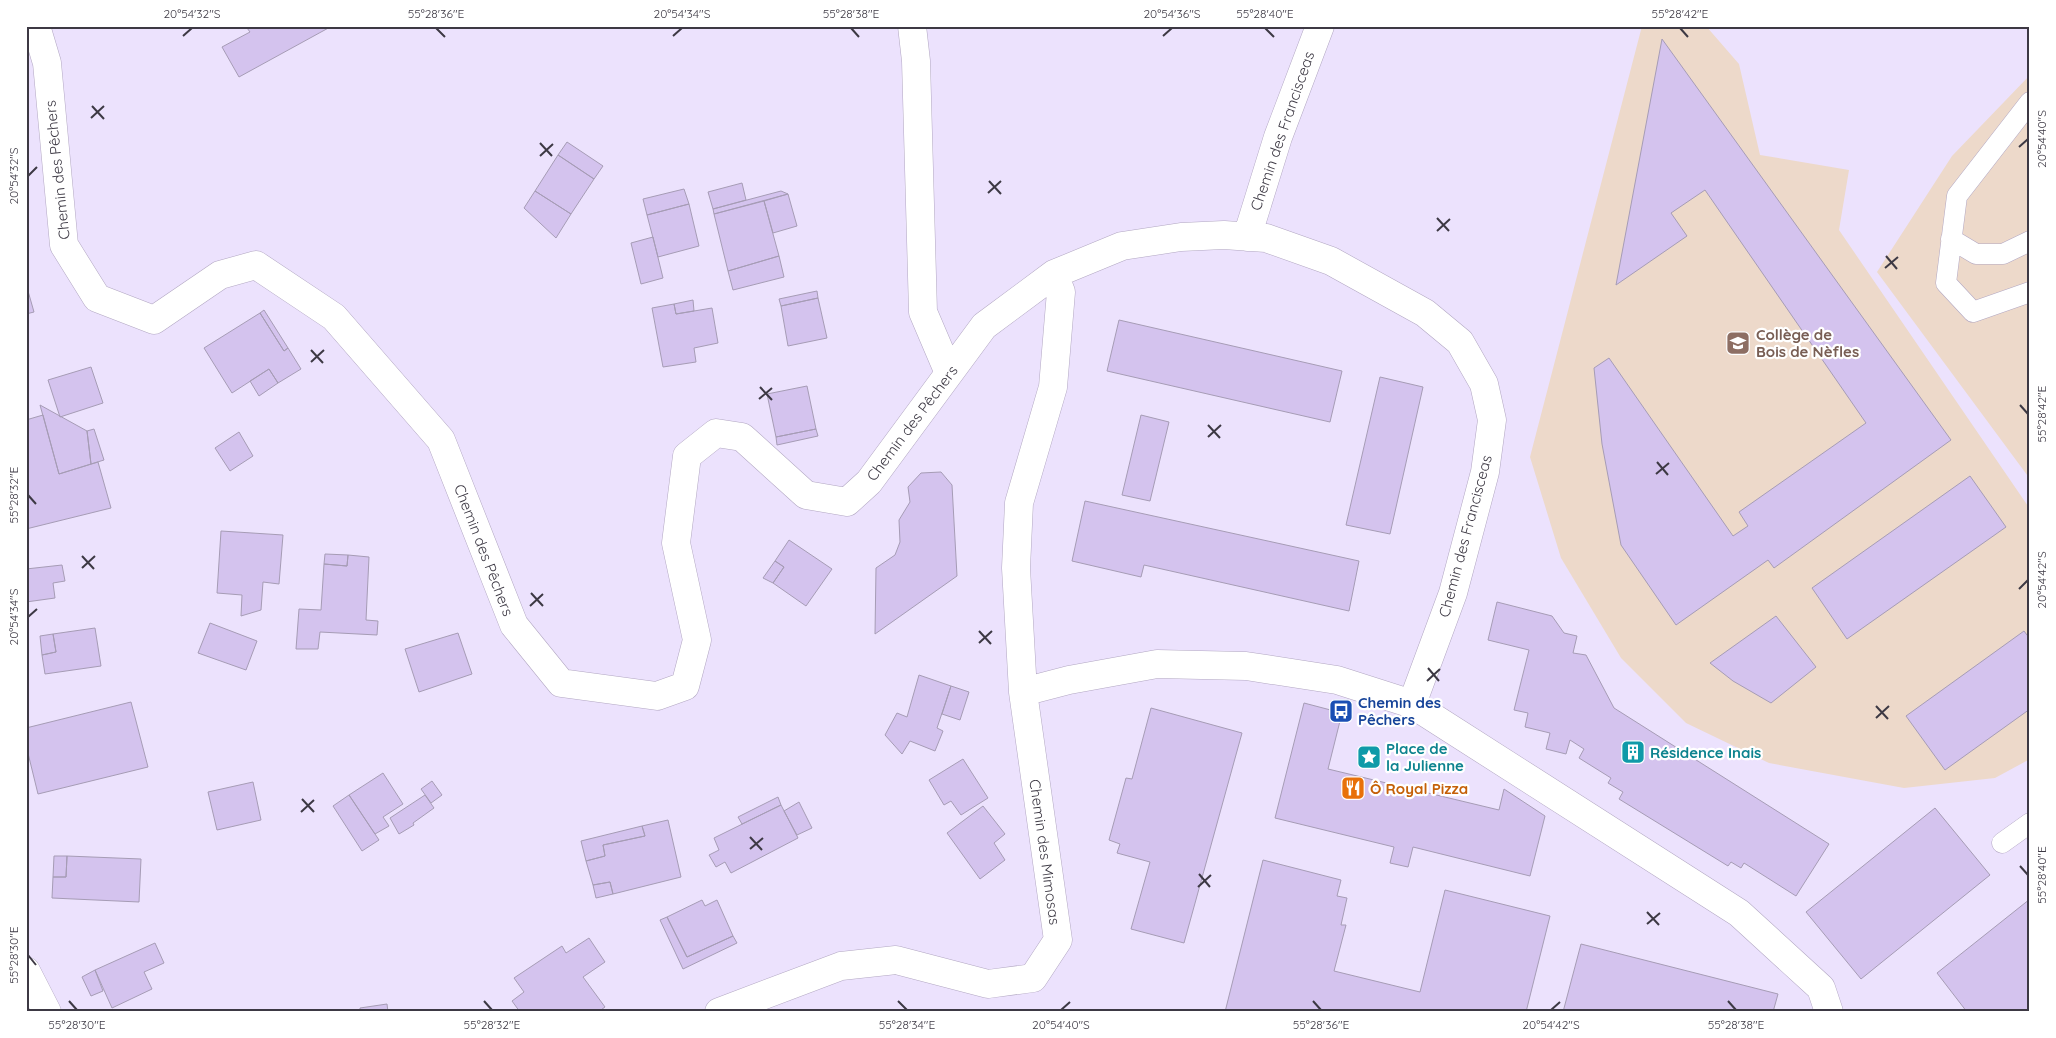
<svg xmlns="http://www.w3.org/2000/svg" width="2056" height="1038" viewBox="0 0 2056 1038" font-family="Quicksand,sans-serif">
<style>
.education{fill:#edd9ca}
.building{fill:#d4c3ee;stroke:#a69cb5}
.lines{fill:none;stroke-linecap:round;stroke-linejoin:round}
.lane-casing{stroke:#b2a7c2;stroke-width:21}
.street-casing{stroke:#b2a7c2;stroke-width:29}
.lane{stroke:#fff;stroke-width:20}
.street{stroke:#fff;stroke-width:28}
.ticks{fill:none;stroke:#3d3944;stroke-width:2}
.labels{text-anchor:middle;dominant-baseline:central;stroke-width:4.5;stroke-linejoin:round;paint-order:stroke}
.street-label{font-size:15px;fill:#3d3944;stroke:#fff}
.education-label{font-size:15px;font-weight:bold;fill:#785e54;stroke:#fff;text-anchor:start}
.transit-label{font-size:15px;font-weight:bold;fill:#164399;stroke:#fff;text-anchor:start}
.culture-label{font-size:15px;font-weight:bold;fill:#0d838f;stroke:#fff;text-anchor:start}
.food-label{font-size:15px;font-weight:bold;fill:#c56008;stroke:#fff;text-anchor:start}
.neatline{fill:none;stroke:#3d3944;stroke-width:2}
.ticks-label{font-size:12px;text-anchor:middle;fill:#3d3944}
</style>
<rect width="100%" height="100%" fill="#ece2fd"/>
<!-- education -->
<path class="education" d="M1642 26H1706L1739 64 1760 155 1849 170 1839 230 2030 509V759L1995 778 1904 788 1769 763 1686 723 1621 658 1561 558 1530 457Z
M2030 75V479L1877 272 1952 156Z"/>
<!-- building -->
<path class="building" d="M250 26H332L239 77 222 47 250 32 247 28Z
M1662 39 1951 440 1774 568 1768 560 1676 625 1621 545 1602 444 1594 368 1609 358 1733 536 1748 526 1739 512 1866 423 1705 190 1671 213 1687 236 1616 285Z
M567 142 603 166 594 179 558 155Z
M558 155 594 179 571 214 535 191Z
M742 183 746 200 713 209 708 192Z
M684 189 689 204 647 215 643 199Z
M535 191 571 214 556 238 524 208Z
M781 191 788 194 714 214 713 209Z
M788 194 797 226 773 233 764 201Z
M764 201 779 256 728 271 714 214Z
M689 204 699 246 658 257 647 215Z
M653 237 663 278 641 284 631 243Z
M779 256 784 277 733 290 728 271Z
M26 284 34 312 26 314Z
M817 291 818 298 781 306 779 299Z
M818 298 827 338 788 346 781 306Z
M693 300 694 311 676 314 674 304Z
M674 304 676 314 712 308 718 343 694 348 696 362 663 367 652 308Z
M264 310 288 348 284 351 260 313Z
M260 313 284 351 288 348 301 369 278 383 269 369 232 393 204 348Z
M1119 320 1342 371 1330 422 1107 371Z
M91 367 103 403 60 417 48 380Z
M269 369 278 383 259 396 250 381Z
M1380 377 1423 387 1390 534 1346 525Z
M807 386 816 429 776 437 767 394Z
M40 405 87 431 91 464 59 474Z
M43 415 59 474 98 462 111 508 26 529V420Z
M1141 415 1169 422 1150 501 1122 495Z
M94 429 104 460 91 464 87 431Z
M816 429 818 436 777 445 776 437Z
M239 432 253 456 230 471 215 448Z
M941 472 952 485 957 576 875 634 876 568 895 555 900 542 899 520 910 502 908 487 921 473Z
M1970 476 2006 527 1847 639 1812 588Z
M1085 501 1359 561 1349 611 1144 565 1141 577 1072 561Z
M221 531 283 535 279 584 263 582 261 610 241 616 242 595 217 593Z
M789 540 832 569 806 606 773 583 784 567 775 561Z
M325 554 348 555 347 566 324 564Z
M348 555 369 557 366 620 378 621 377 635 320 632 318 649H296L299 609 321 610 324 564 347 566Z
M775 561 784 567 773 583 763 578Z
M62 565 65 581 53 583 55 598 26 602V569Z
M1497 602 1552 616 1564 633 1577 636 1573 653 1586 655 1614 708 1829 844 1796 896 1744 863 1741 868 1731 862 1728 866 1619 799 1623 792 1608 783 1611 778 1579 758 1584 749 1570 740 1566 754 1546 749 1550 733 1525 727 1528 713 1514 710 1529 650 1488 640Z
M1776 616 1816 667 1771 703 1733 681 1710 663Z
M210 623 257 641 246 670 198 653Z
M95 628 101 666 45 674 42 655 56 652 53 634Z
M2024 631 2030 639V709L1945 770 1906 716Z
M458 633 472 674 419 692 405 649Z
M53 634 56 652 42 655 40 636Z
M919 675 951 686 937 728 943 731 935 751 910 741 902 754 885 735 897 713 907 717Z
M951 686 969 692 960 720 942 714Z
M131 702 148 767 38 794 26 745V728Z
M1304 703 1342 713 1328 769 1499 810 1504 789 1545 816 1530 876 1413 847 1408 867 1390 863 1394 847 1275 818Z
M1151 708 1242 733 1184 943 1131 929 1150 862 1117 853 1120 844 1109 840 1126 778 1132 779Z
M963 759 988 798 961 815 951 801 944 805 929 780Z
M383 773 403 804 383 817 389 826 375 834 349 795Z
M432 781 442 795 431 803 421 789Z
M253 782 261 820 217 830 208 792Z
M349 795 379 840 362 851 333 806Z
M425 795 434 808 413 823 414 825 399 834 390 818Z
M778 797 781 805 742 824 738 817Z
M799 802 812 828 797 835 784 811Z
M781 805 798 838 731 873 725 862 716 867 709 855 719 850 714 838Z
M983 806 1005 834 994 843 1005 860 980 879 947 833Z
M1935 808 1990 875 1861 979 1806 912Z
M668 820 681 877 613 894 610 882 593 885 586 861 605 856 603 845 645 836 642 826Z
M642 826 645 836 603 845 605 856 586 861 581 841Z
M54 856H67L66 877H53Z
M67 856 141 859 139 902 52 898 53 877H66Z
M1263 860 1341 880 1337 896 1347 898 1341 925H1346L1334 971 1420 992 1445 890 1550 916 1526 1012H1225Z
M610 882 613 894 596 898 593 885Z
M2030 899V1012H1967L1937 973Z
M702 900 705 906 717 900 733 936 687 957 667 917Z
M667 917 687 957 733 936 737 943 683 969 660 920Z
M589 938 605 962 583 977 605 1007 598 1012H520L512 1001 524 992 514 978 562 946 566 953Z
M155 943 164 963 144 972 152 989 112 1008 95 970Z
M1581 944 1778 994 1773 1012H1563Z
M95 970 103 991 91 996 82 977Z
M387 1004 388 1012H360V1008Z"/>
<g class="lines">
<!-- lane casing -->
<g class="lane-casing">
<path id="lane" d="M2030 102 1957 196 1946 283 1973 312 2030 292
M1951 239 1976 254H2003L2030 241
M2002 843 2030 823"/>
</g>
<!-- street casing -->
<g class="street-casing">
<path id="street" d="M36 26 47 63 64 245 97 298 154 320 220 275 256 265 334 317 441 440 514 625 561 683 657 696 685 686 697 640 676 543 687 456 716 433 742 437 806 495 847 502 869 482 984 326 1054 274 1122 246 1181 237 1224 235 1266 238 1331 261 1425 313 1460 342 1484 384 1492 420 1485 472 1453 593 1412 704
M912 26 916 61 923 312 949 373
M1247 237 1278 137 1320 26
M1023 692 1069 680 1157 664 1246 666 1337 680 1412 704 1739 913 1821 988 1829 1012
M26 971 47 1012
M719 1012 841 966 896 960 988 984 1033 978 1058 940 1023 692 1016 568 1019 503 1053 387 1061 292 1054 274"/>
</g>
<!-- lane -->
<use href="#lane" class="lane"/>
<!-- street -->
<use href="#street" class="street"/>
</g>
<!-- ticks -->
<path class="ticks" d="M436 28 445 37M851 28 859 37M1265 28 1274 37M1680 28 1688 37M183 36 192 28M673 36 682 28M1163 36 1172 28M92 106 104 119M91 118 104 106M540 143 552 156M2019 147 2028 139M540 156 553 144M28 176 37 167M989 181 1001 194M988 193 1001 181M1437 218 1449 231M1437 231 1450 219M1886 256 1897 269M1885 268 1898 257M311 350 323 363M311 362 324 350M760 387 772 400M759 399 772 388M2020 405 2028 414M1208 425 1220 438M1208 437 1221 425M1657 462 1668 475M1656 474 1669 463M28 495 36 504M82 556 94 569M82 568 95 556M2019 589 2028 580M531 593 543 606M530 606 543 594M28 617 37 609M979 631 991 644M979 643 992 631M1428 668 1439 681M1427 681 1440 669M1876 706 1888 719M1876 718 1889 706M302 799 314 812M301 812 314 800M750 837 762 850M750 849 763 838M2020 866 2028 875M1199 874 1210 887M1198 887 1211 875M1647 912 1659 925M1647 924 1660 913M28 955 36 965M69 1001 77 1010M484 1001 492 1010M898 1001 907 1010M1313 1001 1321 1010M1728 1001 1736 1010M1061 1010 1070 1002M1551 1010 1560 1002"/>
<!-- icons -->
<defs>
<g id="school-square" transform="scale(1.25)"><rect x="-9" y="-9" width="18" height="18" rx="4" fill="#8d6e63" stroke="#fff"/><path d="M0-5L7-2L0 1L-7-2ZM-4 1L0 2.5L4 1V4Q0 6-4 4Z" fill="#fff"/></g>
<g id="bus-square" transform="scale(1.25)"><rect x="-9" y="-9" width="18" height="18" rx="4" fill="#1a4fb4" stroke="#fff"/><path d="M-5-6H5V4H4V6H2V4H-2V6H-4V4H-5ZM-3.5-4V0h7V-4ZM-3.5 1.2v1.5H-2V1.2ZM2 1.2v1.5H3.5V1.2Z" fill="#fff"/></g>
<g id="building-square" transform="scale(1.25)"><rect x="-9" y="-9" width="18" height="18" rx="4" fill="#0f9aa8" stroke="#fff"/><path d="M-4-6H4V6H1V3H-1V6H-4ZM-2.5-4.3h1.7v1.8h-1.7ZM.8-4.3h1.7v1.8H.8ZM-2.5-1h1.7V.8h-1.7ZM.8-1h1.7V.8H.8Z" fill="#fff"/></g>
<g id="sight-square" transform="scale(1.25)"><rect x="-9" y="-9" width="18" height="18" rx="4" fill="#0f9aa8" stroke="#fff"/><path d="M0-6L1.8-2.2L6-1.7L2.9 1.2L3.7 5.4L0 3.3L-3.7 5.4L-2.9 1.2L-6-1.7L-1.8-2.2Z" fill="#fff"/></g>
<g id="restaurant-square" transform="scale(1.25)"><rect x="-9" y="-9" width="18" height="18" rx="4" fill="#e8710a" stroke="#fff"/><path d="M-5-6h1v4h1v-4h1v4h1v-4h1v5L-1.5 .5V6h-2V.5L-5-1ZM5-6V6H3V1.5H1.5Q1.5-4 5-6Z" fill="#fff"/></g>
</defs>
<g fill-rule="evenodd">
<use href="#school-square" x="1738" y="343"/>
<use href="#bus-square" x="1341" y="711"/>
<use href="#building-square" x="1633" y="752"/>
<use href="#sight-square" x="1369" y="757"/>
<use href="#restaurant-square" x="1353" y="788"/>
</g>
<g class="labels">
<!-- street labels -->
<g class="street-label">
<text transform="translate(1282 131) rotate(-71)">Chemin des Francisceas</text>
<text transform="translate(57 170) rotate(-96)">Chemin des Pêchers</text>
<text transform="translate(912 423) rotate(-53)">Chemin des Pêchers</text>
<text transform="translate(1465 536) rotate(-75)">Chemin des Francisceas</text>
<text transform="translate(484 550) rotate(69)">Chemin des Pêchers</text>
<text transform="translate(1045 852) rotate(82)">Chemin des Mimosas</text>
</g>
<!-- education labels -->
<g class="education-label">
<text x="1756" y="334">Collège de<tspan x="1756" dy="17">Bois de Nèfles</tspan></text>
</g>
<!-- transit labels -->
<g class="transit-label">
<text x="1358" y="702">Chemin des<tspan x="1358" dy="17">Pêchers</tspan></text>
</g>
<!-- culture labels -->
<g class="culture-label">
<text x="1386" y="748">Place de<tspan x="1386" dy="17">la Julienne</tspan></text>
<text x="1650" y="752">Résidence Inais</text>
</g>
<!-- food labels -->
<g class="food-label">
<text x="1370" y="788">Ô Royal Pizza</text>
</g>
</g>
<!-- border -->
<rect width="2056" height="1038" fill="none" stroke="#ffffff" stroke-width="55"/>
<rect x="28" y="28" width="2000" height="982" class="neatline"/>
<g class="ticks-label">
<text x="192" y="18">20°54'32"S</text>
<text x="436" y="18">55°28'36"E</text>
<text x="682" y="18">20°54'34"S</text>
<text x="851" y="18">55°28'38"E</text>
<text x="1172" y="18">20°54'36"S</text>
<text x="1265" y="18">55°28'40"E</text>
<text x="1680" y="18">55°28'42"E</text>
<text transform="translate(2042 139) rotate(-90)" y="4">20°54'40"S</text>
<text transform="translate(14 176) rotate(-90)" y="4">20°54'32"S</text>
<text transform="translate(2042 414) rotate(-90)" y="4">55°28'42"E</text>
<text transform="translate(14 495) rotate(-90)" y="4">55°28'32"E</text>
<text transform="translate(2042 580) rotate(-90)" y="4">20°54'42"S</text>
<text transform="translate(14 617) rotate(-90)" y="4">20°54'34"S</text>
<text transform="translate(2042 875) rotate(-90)" y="4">55°28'40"E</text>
<text transform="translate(14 955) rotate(-90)" y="4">55°28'30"E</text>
<text x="77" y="1029">55°28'30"E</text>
<text x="492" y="1029">55°28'32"E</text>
<text x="907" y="1029">55°28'34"E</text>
<text x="1061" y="1029">20°54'40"S</text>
<text x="1321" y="1029">55°28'36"E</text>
<text x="1551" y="1029">20°54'42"S</text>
<text x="1736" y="1029">55°28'38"E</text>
</g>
</svg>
